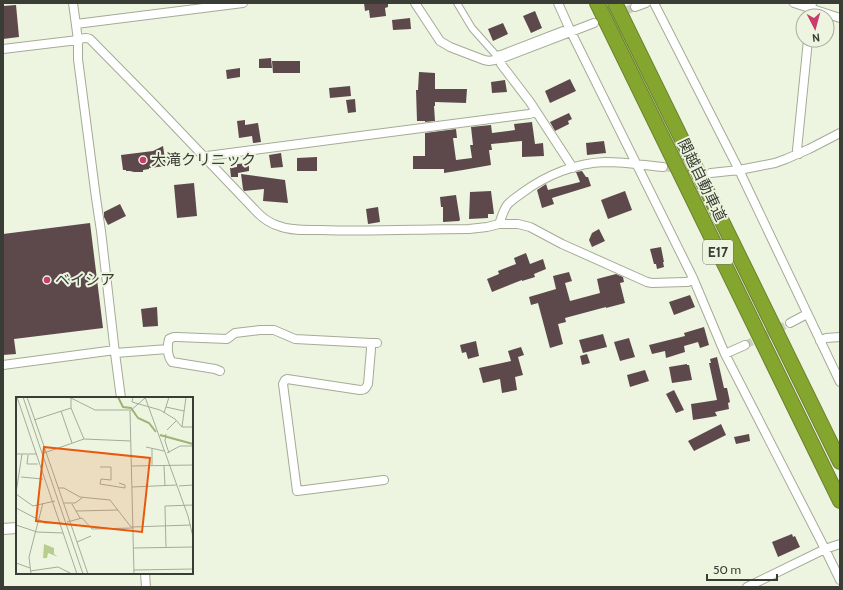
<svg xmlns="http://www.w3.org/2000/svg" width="843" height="590" viewBox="0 0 843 590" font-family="Cabin,'Noto Sans JP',sans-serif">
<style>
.building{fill:#5d484c}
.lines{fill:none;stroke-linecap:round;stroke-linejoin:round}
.minor-tunnel{stroke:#c9d0be;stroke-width:8;stroke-dasharray:8 4;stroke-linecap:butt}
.pedestrian-casing{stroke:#a4ab97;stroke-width:8}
.minor-casing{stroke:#a4ab97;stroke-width:10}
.tertiary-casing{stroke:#a4ab97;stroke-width:12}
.motorway-casing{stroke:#6b8130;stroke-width:16}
.pedestrian{stroke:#fff;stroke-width:6}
.minor{stroke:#fff;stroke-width:8}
.tertiary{stroke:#fff;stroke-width:10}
.motorway{stroke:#85a62e;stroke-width:14}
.poi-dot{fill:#c93d6d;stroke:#edf5e0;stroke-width:1.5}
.labels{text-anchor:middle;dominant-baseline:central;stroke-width:4;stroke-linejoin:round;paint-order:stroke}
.shield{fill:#edf5e0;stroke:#707468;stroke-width:1}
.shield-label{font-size:14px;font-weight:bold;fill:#3a3d35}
.poi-label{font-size:15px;fill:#3a3d35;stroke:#edf5e0;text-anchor:start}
.street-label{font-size:15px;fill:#3a3d35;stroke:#edf5e0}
.inset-river{fill:none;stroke:#9eb375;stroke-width:2}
.inset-road{fill:none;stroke:#a5ab9c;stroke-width:1}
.view{fill:#e8590c;fill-opacity:0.15;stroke:#e8590c;stroke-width:2}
.inset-edge{fill:none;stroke:#3a3d35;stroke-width:2}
</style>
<rect width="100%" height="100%" fill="#edf5e0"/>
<!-- building -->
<path class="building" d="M364 3H388V7L385 8 386 16 370 18 369 10 365 11Z
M16 5 19 37 3 39V6Z
M535 11 542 28 531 33 523 16Z
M410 18 411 29 393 30 392 20Z
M503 23 508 34 493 41 488 29Z
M271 58 272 68H259V59Z
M272 61H300V73H273Z
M240 68V77L227 79 226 70Z
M419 72 435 73V89H467L466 103 435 102V106H434L435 121 425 122V121H417L416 90H418Z
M570 79 576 91 550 103 545 91Z
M505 80 507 92 492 93 491 82Z
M350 86 351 96 330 98 329 88Z
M355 99 356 112 348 113 346 100Z
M569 113 572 119 568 121 569 124 555 131 550 122Z
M245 120V125L258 123 261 142 253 143 252 136 239 138 237 121Z
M532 122 535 144 543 143 544 156 522 157V141L491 144 492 150H489L491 165 463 170 444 173V169H413V156H425V133L456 129 457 138H453L456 160 472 158 470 145H473L471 127 491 125 492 133 515 130 514 124Z
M604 141 606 153 587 155 586 143Z
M163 146 166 166 149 168V169L143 170V172H134L130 171H126V170H123L121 155 153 151Z
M281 153 283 167 271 168 269 155Z
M317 157V171H297V158Z
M249 163V171L238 173V172V177H231L230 168 237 167V164Z
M582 171 586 177H588L591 186 552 198 554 204 542 208 537 190 546 184 548 190 580 182 576 172Z
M241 174 285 180 288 203 263 201 264 189 244 191 243 189Z
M194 183 197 216 177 218 174 185Z
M491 191 494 214H488V218L469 219 470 192Z
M625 191 632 210 608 219 601 200Z
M456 195 460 220 459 221 443 222V207H441L440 197Z
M120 204 126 216 108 225 104 217V212Z
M378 207 380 222 368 224 366 209Z
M90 223 103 328 14 339 16 354 3 355V234Z
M599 229 605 241 592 247 589 240 592 233Z
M661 247 664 262H663L664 267 657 269 656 264H654L650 249Z
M526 253 530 264 543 259 546 269 534 274 535 277 522 281V280L492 292 487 279 499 274 498 271 516 264 514 258Z
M569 272 572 281 565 283 570 301 600 293 597 279 616 274 623 277 624 282 620 283 625 303 606 308V307L565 318 566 322 558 324 563 344 550 348 538 303 531 305 529 297 556 289 553 276Z
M690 295 695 307 674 315 669 302Z
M157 307 158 326 143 327 141 309Z
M704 327 709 345 700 348 698 342 684 346 685 352 666 358 665 351 652 354 649 345 685 336 684 333Z
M603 334 607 347 583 353 579 340Z
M629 338 635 357 620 361 614 342Z
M476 341 479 356 468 359 466 352 462 353 460 345Z
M521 347 524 355 518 357 523 375 515 377 517 390 502 393 500 379 483 383 479 368 511 361 508 351Z
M587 354 590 363 582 365 580 356Z
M717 357 724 388H727L730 402 728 403 729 409 715 412 717 416 693 420 691 404 717 400 709 363H711L710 359Z
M687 364V365H689L692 380 672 383 669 367Z
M645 370 649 381 630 387 627 375Z
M674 390 684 410 676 413 666 394Z
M721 424 726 435 694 451 688 441Z
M749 434 750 441 736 444 734 437Z
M792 534 793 537 795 536 800 547 778 557 772 542Z"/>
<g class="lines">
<!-- minor-tunnel -->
<path class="minor-tunnel" d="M602 20 635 7
M663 167 711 173
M745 345 790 323"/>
<!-- pedestrian casing -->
<g class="pedestrian-casing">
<path id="pedestrian" d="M457 3 472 28 496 55 501 54 563 30"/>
</g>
<!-- minor casing -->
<g class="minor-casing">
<path id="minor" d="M73 3 78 40V59L96 198 101 231 115 353 121 398
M415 3 440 41 450 47 484 60 489 61 500 59 594 23
M558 3 571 32 693 278 725 354 825 549 840 580
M654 3 739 170 840 382
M794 3 840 18
M635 7 646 3
M810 16 812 3
M76 24 243 3
M3 49 78 40C82 38 86 37 90 39L149 99 254 209C261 217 268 223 279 226 292 231 307 230 321 230 370 232 420 229 469 229L487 227 499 224H518L530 227 562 244 647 282 652 283 685 282H688L693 278
M500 59 501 64 530 102 573 168
M799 154 797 150 808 40
M205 158 207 156 529 114 533 113 535 110
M711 173 739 170 775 163 786 159 809 149 840 133
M499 224C502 217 503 210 508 204 512 200 518 196 522 193 546 175 576 163 605 162 625 162 644 165 663 167
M790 323 807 314
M820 341 826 338 840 337
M371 343V349L368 384C366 388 365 390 360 390L287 379 285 380 283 384 297 491 384 480
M115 353 168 349
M725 354 745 345
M3 365 115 350
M220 371 215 369 172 362C167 356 167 346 169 339L174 337H177L227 339 235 333 260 330H274L295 339 371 343H377
M145 573 146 587
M747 587 825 549 840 544"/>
</g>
<!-- tertiary casing -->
<g class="tertiary-casing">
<path id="tertiary" d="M3 529 17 528"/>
</g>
<!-- motorway casing -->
<g class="motorway-casing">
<path id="motorway" d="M597 3 840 501
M615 3 840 462"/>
</g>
<!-- pedestrian -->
<use href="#pedestrian" class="pedestrian"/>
<!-- minor -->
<use href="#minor" class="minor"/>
<!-- tertiary -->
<use href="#tertiary" class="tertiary"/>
<!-- motorway -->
<use href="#motorway" class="motorway"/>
</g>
<!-- markers -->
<g class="poi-dot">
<circle cx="143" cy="160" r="4"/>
<circle cx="47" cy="280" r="4"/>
</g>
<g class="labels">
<!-- shield labels -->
<rect class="shield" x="703" y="240" width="30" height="24" rx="3"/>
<g class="shield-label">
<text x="718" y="252">E17</text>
</g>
<!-- poi labels -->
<g class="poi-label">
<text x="151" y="160">大滝クリニック</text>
<text x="55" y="280">ベイシア</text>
</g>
<!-- street labels -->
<g class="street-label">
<text transform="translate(702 180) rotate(64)">関越自動車道</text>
</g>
</g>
<!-- overview -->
<g transform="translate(16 397)">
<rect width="177" height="177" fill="#edf5e0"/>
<path d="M28 147 38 151V157L42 160 32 156 31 161H27Z" fill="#b8ce8e"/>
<path class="inset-river" d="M102 0 107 10 115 11 122 21 133 26 140 35M144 38 177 47"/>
<path class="inset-road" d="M1 0 61 177M7 0 67 177M11 0 72 177M117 0 116 5 144 13 159 22 166 30H177M129 0 172 119 177 140M150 10 168 14M55 11 68 42M45 14 56 46M148 16 153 0M18 23 55 11V1L79 13H114M166 30 170 0M151 33 160 24M150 37 149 44 153 56M130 50 148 54M28 56 68 42 115 44M151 56 164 49H177M0 57H21M12 58 11 67H22M136 68V52M115 69 177 68M148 69 149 89M5 80 27 82M84 87 85 82 95 83V70H84M84 87 109 91V88L103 86M163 89 177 88M116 90 161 88M42 91H48L64 100 94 103 115 130 175 128M0 96 6 57M0 97 17 109 39 104M48 106H59L66 101M56 107 64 121M0 111 29 126H46M60 114 102 113M51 125 66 121 76 132 117 131M0 128 21 135 47 136M61 145 75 139M117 151 177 150M150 151 149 109 177 108M0 166 14 171M118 173 177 172M14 174 42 170 56 177M15 177 13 160 27 106M118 177 114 14 129 1"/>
<path class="view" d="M28 50 134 61 126 135 20 124Z"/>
<rect width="177" height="177" class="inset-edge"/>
</g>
<!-- border -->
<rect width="843" height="590" fill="none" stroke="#3a3d35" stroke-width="8"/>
<!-- north arrow -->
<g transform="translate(815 28) rotate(174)"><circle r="19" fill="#edf5e0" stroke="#a5ab9c"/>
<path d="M0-3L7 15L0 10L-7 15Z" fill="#c93d6d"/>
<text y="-6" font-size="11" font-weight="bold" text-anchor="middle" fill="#3a3d35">N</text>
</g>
<!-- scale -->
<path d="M707 574v6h70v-6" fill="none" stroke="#3a3d35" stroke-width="2"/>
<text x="713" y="574" font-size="12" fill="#3a3d35" stroke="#edf5e0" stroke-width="3" paint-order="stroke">50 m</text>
</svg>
